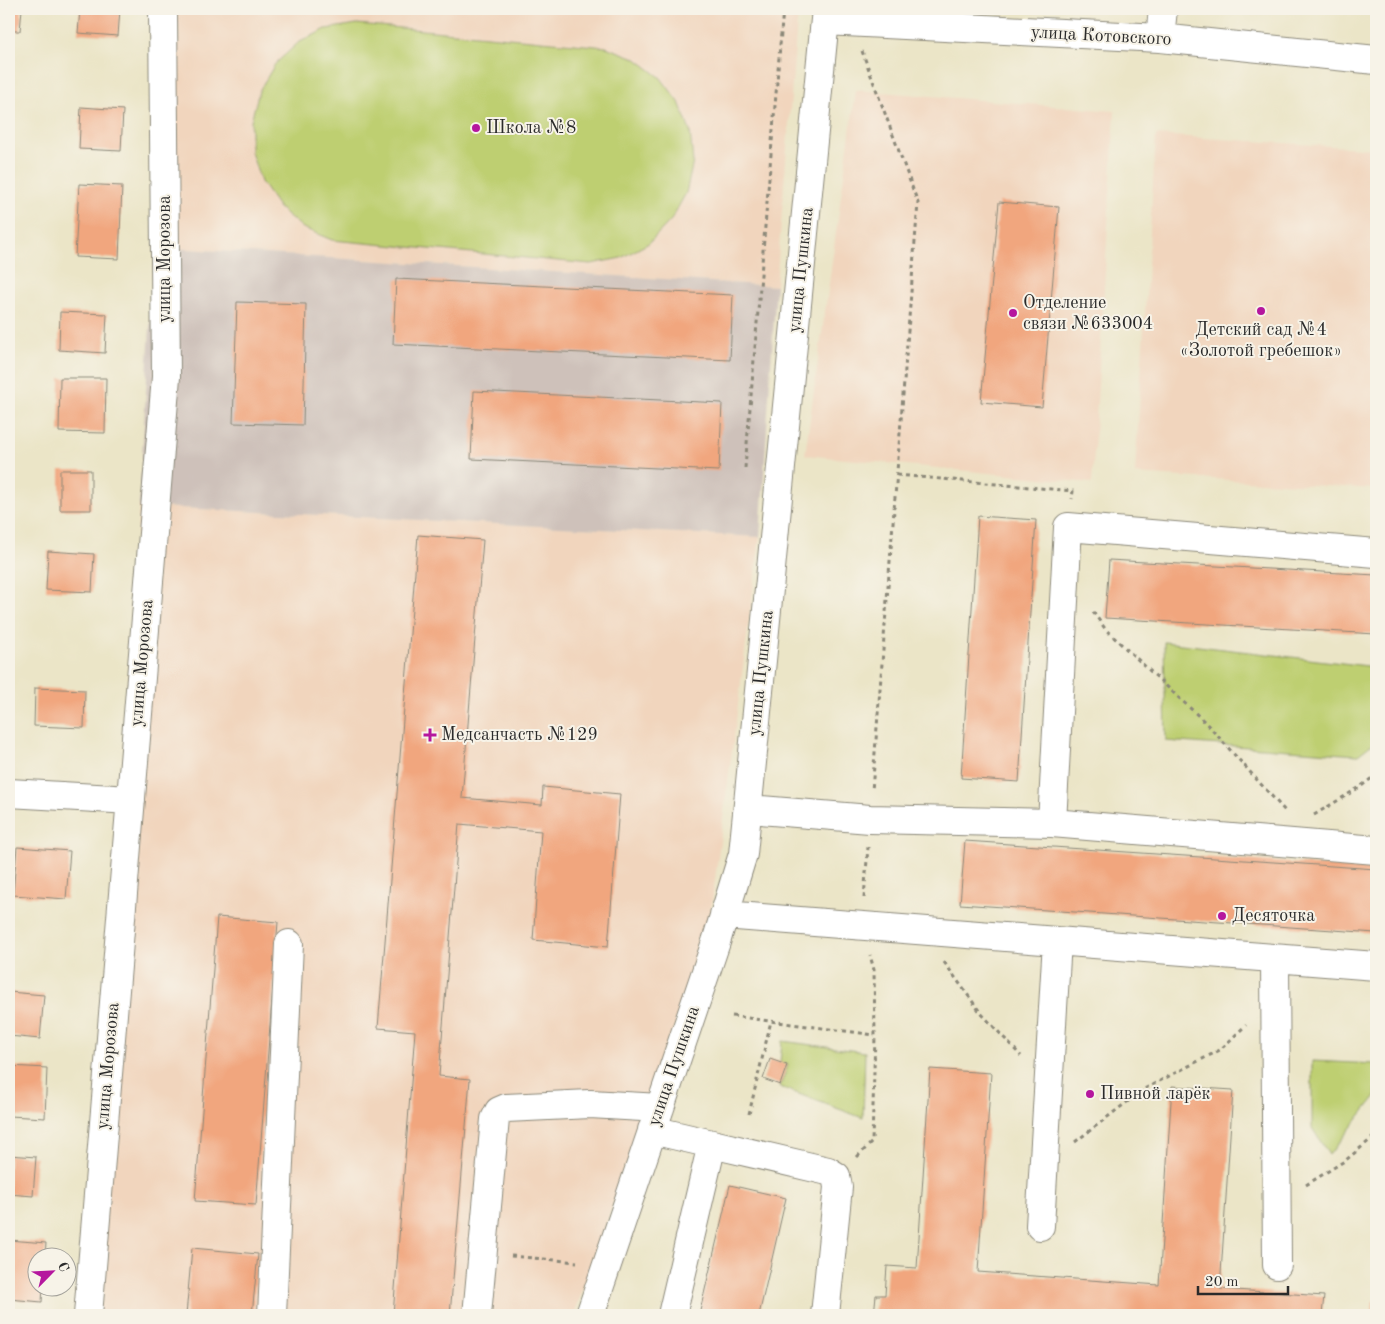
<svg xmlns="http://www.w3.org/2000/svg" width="1385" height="1324" viewBox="0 0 1385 1324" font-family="'Old Standard TT',serif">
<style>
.built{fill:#f1d5bd}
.industrial{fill:#cec1ba}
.green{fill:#becf71;stroke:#747d4e}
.building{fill:#f1a67e}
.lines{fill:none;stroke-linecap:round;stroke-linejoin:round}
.minor-casing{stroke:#8b8879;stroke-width:30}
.path{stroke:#8b8879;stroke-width:3;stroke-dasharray:4 4;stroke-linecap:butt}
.minor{stroke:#fff;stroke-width:28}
.poi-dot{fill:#b5179e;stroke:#f7f3e8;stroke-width:2}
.labels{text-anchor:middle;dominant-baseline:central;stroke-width:4;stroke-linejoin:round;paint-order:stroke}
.street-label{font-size:18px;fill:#2b2b2b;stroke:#f7f3e8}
.poi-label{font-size:18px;fill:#2b2b2b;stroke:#f7f3e8;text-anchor:start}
</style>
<rect width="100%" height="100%" fill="#f7f3e8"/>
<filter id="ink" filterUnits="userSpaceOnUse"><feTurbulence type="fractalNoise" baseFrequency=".02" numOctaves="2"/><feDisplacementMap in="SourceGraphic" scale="10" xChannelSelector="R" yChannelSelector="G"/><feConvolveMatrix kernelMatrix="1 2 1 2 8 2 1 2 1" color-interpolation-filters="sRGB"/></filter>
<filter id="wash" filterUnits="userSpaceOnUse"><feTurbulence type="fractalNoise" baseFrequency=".0096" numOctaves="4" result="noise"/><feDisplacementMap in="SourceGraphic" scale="20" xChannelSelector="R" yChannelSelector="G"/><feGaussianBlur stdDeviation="1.12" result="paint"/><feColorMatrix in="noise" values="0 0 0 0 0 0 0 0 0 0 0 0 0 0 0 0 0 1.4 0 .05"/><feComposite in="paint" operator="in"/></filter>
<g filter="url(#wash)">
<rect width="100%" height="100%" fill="#ebe5c7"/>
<!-- built -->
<path class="built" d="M170 9H798L776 286 155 247Z
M856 90 1115 111 1092 483 805 455Z
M1156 135 1376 149V489L1135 474Z
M139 506 760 537 708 933 574 1315H90Z"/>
<!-- industrial -->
<path class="industrial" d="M155 247 776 286 760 537 139 506Z"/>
<!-- green -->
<path class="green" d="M357 24 606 47 635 58 660 77 679 102 690 131 693 162 686 193 671 220 649 243 621 258 591 264 332 240 303 228 279 208 261 182 251 152V121L259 91 275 64 298 43 326 29Z
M1164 642 1376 667V741L1358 755 1166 741Z
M782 1041 865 1052 863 1118 780 1087 788 1065 780 1062Z
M1312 1061 1376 1064V1096L1329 1155 1312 1128Z"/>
<g id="blocks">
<!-- building -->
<path class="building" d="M9 9H22L20 31H9Z
M80 9H120L118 36 78 33Z
M81 107 123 110 121 151 79 149Z
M79 184 122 186 119 259 75 257Z
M999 202 1059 207 1042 407 981 402Z
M396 279 733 295 730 360 393 344Z
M237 302 306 304 303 425 233 423Z
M60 312 107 314 105 353 59 350Z
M60 378H106L105 433 59 432Z
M474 391 722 403 719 471 471 459Z
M60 470H91V510H60Z
M978 516 1036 520 1019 782 961 778Z
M418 535 483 540 462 798 542 805 543 787 620 794 608 947 533 940 541 831 459 824 439 1076 470 1079 450 1315H393L415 1031 378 1028Z
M48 551 94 554 92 592 46 590Z
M1109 560 1376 575V634L1105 618Z
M35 688 85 690 84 728 34 726Z
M965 841 1376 869V933L960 904Z
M17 847 70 851 66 899 13 895Z
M217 917 278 922 256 1205 195 1201Z
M9 992 44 995 40 1039 9 1036Z
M770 1059 787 1065 780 1085 763 1079Z
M9 1066 47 1068 45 1118 9 1116Z
M930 1069 991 1073 978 1272 1159 1285 1172 1086 1233 1090 1220 1289 1324 1296 1322 1315H874L876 1295H885L887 1266 917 1268Z
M9 1155 36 1157 33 1196 9 1194Z
M730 1185 786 1198 759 1315H699Z
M9 1240 46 1243 45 1256H38V1286H43L42 1302 9 1299Z
M192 1248 258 1254 252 1315H186Z
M1373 1301H1376V1315H1372Z"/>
</g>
</g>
<g filter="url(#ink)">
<use href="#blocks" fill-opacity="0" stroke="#8b8879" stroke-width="1"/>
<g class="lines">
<!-- minor casing -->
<g class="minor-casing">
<path id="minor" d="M825 21 1160 38 1376 60
M1160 38 1163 9
M1376 553 1068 527 1052 823 1376 850
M9 793 131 800
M748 809 870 819 1052 823
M724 915 1376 966
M1275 958 1277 1265
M652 1130 712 1144 672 1315
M712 1144 828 1171 836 1176 838 1187 825 1315
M1040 1226 1057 941
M88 1315 166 377 163 9
M272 1315 289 944
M477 1315 495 1119 499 1111 506 1108 590 1104 660 1108
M590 1315 716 942 743 854 826 9"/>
</g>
<!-- path -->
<path class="path" d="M862 51 918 203 872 791
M745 468 783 9
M897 475 1073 491 1072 499
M1093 612 1106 630 1205 722 1286 812
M1314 815 1360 787 1376 775
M864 898 868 847
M944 962 980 1012 1021 1056
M732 1016 875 1035
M749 1114 771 1021
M1075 1142 1144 1089 1220 1050 1246 1025
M857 1157 872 1142 875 1036 874 970 870 955
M1306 1185 1346 1160 1376 1135
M511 1256 577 1262"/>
<!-- minor -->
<use href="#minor" class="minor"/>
</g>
</g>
<!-- markers -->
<g class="poi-dot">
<circle cx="476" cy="128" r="5"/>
<circle cx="1261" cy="311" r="5"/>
<circle cx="1013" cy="313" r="5"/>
<path d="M427.5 727.5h5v5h5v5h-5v5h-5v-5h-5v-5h5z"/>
<circle cx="1222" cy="916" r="5"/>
<circle cx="1090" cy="1094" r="5"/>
</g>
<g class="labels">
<!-- street labels -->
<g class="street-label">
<text transform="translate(1101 36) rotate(3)">улица Котовского</text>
<text transform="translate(165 259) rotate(-90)">улица Морозова</text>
<text transform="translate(801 270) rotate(-84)">улица Пушкина</text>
<text transform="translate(142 663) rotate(-85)">улица Морозова</text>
<text transform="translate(761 673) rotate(-84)">улица Пушкина</text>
<text transform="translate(108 1066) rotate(-85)">улица Морозова</text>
<text transform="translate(674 1066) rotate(-71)">улица Пушкина</text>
</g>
<!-- poi labels -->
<g class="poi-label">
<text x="486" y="128">Школа №8</text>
<text x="1023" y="303">Отделение<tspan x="1023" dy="21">связи №633004</tspan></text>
<text x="1261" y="330" text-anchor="middle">Детский сад №4<tspan x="1261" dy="21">«Золотой гребешок»</tspan></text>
<text x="441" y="735">Медсанчасть №129</text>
<text x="1232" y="916">Десяточка</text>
<text x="1100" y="1094">Пивной ларёк</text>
</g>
</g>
<!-- margin -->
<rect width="1385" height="1324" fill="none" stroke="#f7f3e8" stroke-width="30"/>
<!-- north arrow -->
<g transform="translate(52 1272) rotate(66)"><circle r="24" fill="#f7f3e8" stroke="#a5a39c"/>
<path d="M0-4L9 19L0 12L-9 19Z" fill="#b5179e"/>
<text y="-8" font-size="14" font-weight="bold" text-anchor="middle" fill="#2b2b2b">С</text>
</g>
<!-- scale -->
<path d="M1198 1286v8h90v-8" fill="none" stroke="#2b2b2b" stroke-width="2.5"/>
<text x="1205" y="1286" font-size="15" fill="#2b2b2b" stroke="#f7f3e8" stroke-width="4" paint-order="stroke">20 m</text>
</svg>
